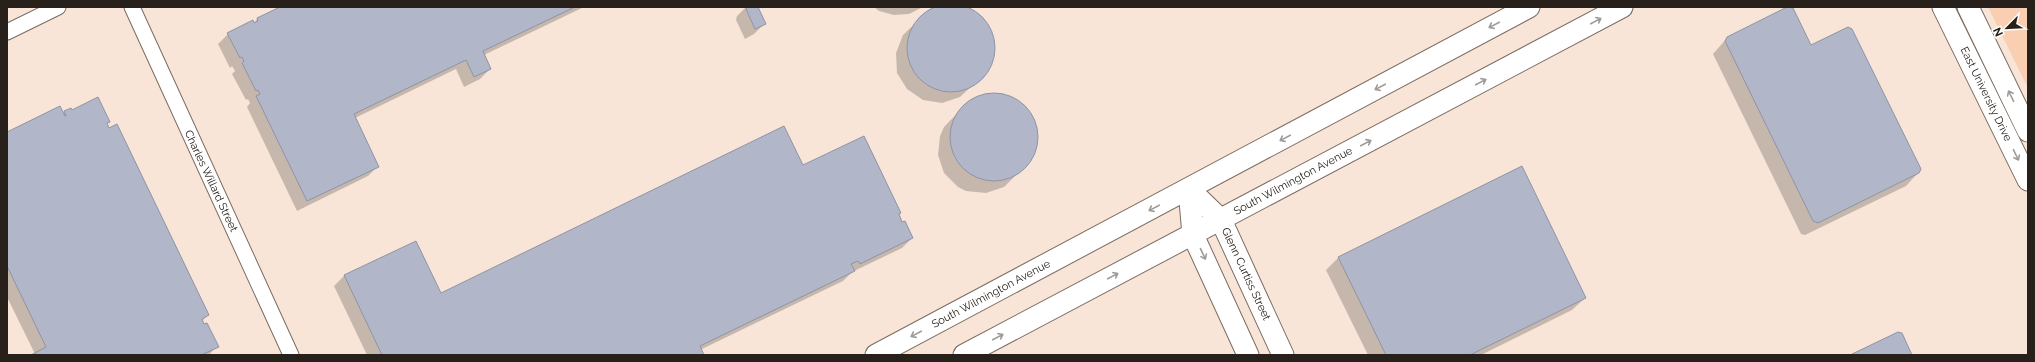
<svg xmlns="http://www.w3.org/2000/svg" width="2035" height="362" viewBox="0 0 2035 362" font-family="Raleway,sans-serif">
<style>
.green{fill:#faceb0}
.shadow{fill:#0003}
.building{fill:#b1b6c9;stroke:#8e93a5}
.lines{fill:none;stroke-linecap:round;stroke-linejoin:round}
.street-casing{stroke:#7b6b60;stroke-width:17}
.secondary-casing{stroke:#7b6b60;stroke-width:23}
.street{stroke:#fff;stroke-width:15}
.secondary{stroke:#fff;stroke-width:21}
.oneway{stroke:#9e9b98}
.labels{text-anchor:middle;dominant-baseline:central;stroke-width:3;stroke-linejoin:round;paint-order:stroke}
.street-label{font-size:11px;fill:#27201b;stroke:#fff}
</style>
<rect width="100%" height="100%" fill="#f8e5d8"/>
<!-- green -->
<path class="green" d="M1988 7H2028V88Z"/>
<!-- shadow -->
<path class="shadow" d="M281 7H584L484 55 490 69 480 79 464 87 456 69 355 118 378 166 368 176 297 211 247 107 250 103 248 99 246 100 232 74 235 71 232 66 230 68 218 44 228 34 254 23 257 19Z
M746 7H756L764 24 754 34 745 39 736 20 737 16Z
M874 7H923L909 14 894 15 879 11Z
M937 7H968L983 17 993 34 994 53 987 71 974 84 960 97 942 103 923 100 907 89 897 73 896 53 903 35 930 9Z
M1727 38 1811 47 1918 173 1906 186 1805 235 1801 234 1713 54Z
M988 94 1007 96 1016 100 1030 114 1037 132 1035 151 1031 160 1004 187 986 193 966 191 958 187 944 173 938 155 940 136 944 127 970 100Z
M72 111 109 122 106 124 208 315 202 321 217 346 209 355H33L35 354 7 297V133L65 112Z
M803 167 898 215 912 238 902 248 852 272 843 281 700 350 703 355H367L334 286 344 276 415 242 440 294Z
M1338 258 1585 298 1572 310 1481 355H1368L1326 270Z"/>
<!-- building -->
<path class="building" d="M907 48a44 44 0 1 1 88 0a44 44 0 1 1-88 0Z
M280 7H575L483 51 491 69 474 77 466 60 354 114 379 167 307 201 256 96 260 94 258 90 256 91 242 63 244 61 242 57 240 58 227 33 253 20 254 23 258 21 257 18Z
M748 7H758L766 24 755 29 746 9Z
M1787 7 1793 8 1811 45 1848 27 1852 29 1921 169 1919 173 1818 223 1813 221 1725 41 1727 37Z
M950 137a44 44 0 1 1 88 0a44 44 0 1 1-88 0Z
M98 97 110 122 107 123 109 128 117 124 209 315 202 319 204 324 207 323 219 347 201 355H31L46 347 7 266V132L60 106 65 116H66L64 111 71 108 72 110Z
M784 126 803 165 864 136 901 213 899 214 902 222 905 221 913 238 860 264 858 261 851 264 855 271 700 346 704 355H382L344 275 416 241 441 293Z
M1522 166 1586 298 1470 355H1386L1338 257Z
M1898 332 1902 333 1912 355H1850Z"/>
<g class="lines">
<!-- street casing -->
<g class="street-casing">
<path id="street" d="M132 7 291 355
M7 32 58 7"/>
</g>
<!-- secondary casing -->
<g class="secondary-casing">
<path id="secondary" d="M1943 7 2028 180
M1968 7 2028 131
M1189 189 1221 220 1283 355
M1189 189 1193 235 1248 355
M876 355 1529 7
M964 355 1622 7"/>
</g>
<!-- street -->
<use href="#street" class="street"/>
<!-- secondary -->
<use href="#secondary" class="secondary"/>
</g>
<!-- one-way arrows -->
<defs><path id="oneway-shaft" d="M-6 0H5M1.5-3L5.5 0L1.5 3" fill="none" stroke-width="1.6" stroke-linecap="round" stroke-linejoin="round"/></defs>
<g class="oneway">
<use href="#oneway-shaft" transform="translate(1596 21) rotate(-28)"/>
<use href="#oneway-shaft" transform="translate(1494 25) rotate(152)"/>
<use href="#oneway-shaft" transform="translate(1481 82) rotate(-28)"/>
<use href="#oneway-shaft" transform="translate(1380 87) rotate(152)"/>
<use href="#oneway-shaft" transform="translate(2011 96) rotate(-116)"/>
<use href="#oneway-shaft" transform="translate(1285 138) rotate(152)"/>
<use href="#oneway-shaft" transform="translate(1366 143) rotate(-28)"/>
<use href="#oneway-shaft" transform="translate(2016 155) rotate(64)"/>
<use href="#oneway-shaft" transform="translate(1154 208) rotate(152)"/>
<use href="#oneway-shaft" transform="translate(1203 254) rotate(65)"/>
<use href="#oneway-shaft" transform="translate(1113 276) rotate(-28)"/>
<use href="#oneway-shaft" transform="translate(916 334) rotate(152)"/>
<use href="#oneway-shaft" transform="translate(998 337) rotate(-28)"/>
</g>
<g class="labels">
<!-- street labels -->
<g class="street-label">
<text transform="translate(1986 94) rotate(64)">East University Drive</text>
<text transform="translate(211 181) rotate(65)">Charles Willard Street</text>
<text transform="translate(1293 181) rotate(-28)">South Wilmington Avenue</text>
<text transform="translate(1246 274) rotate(65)">Glenn Curtiss Street</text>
<text transform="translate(991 294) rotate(-28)">South Wilmington Avenue</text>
</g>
</g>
<!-- border -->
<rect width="2035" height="362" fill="none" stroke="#27201b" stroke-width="16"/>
<!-- north arrow -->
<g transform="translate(2007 28) rotate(246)" stroke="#ffffff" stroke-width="3" paint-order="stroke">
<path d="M0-3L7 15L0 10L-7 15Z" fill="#27201b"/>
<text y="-6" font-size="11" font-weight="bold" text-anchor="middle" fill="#27201b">N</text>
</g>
</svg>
